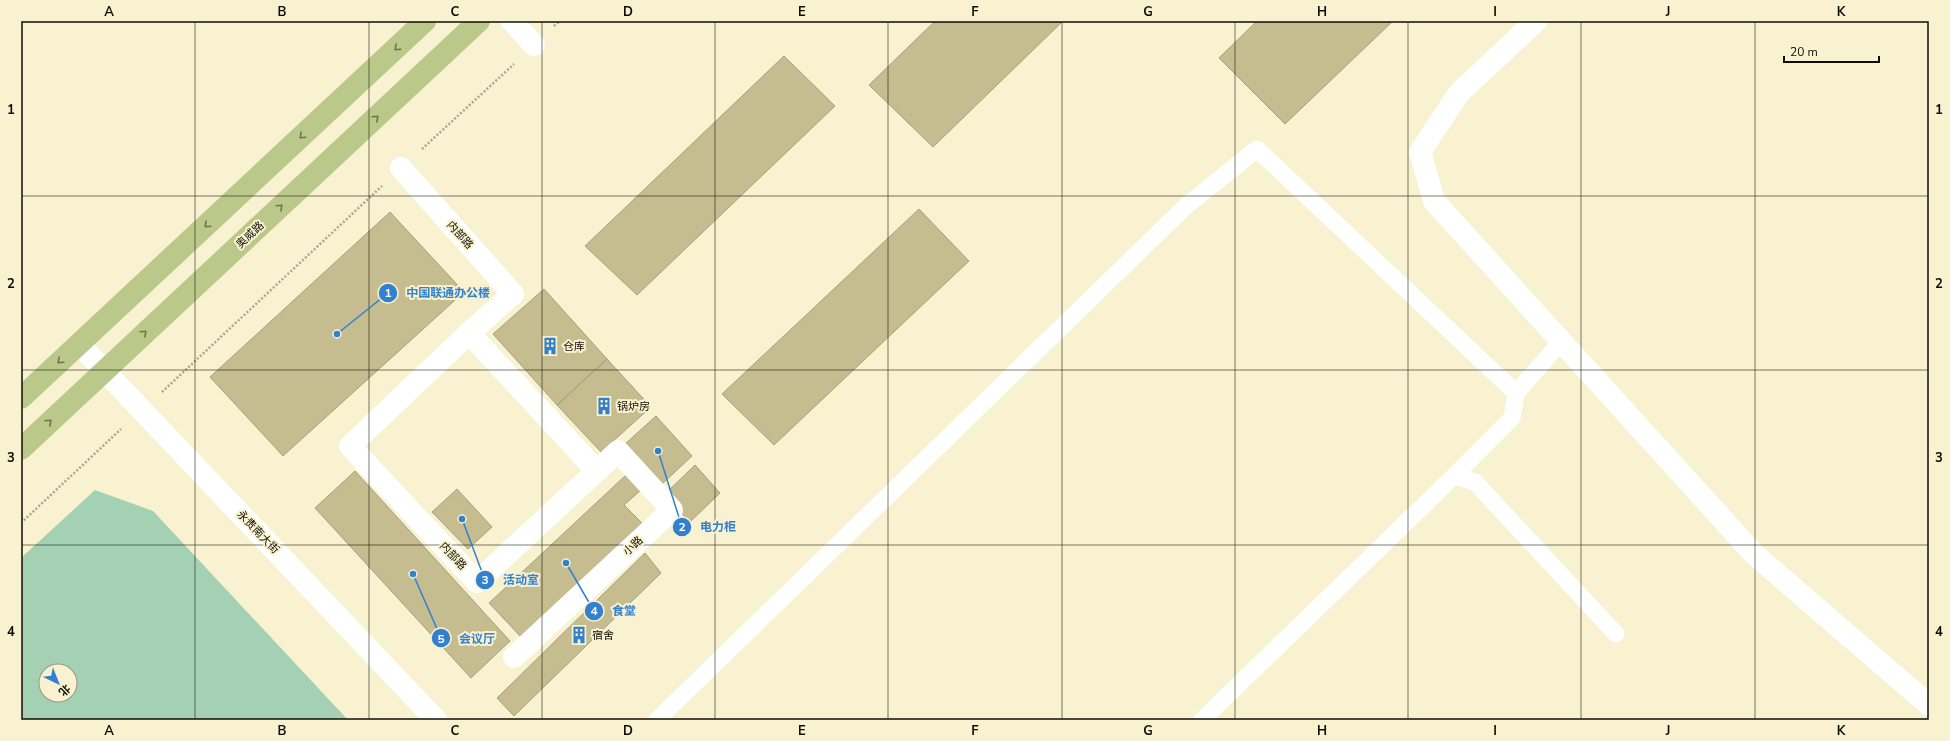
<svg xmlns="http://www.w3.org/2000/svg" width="1950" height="741" viewBox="0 0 1950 741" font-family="'Nunito Sans','Noto Sans SC',sans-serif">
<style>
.green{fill:#a4d0b4;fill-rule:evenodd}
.building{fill:#c5bc8f;stroke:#a6a080}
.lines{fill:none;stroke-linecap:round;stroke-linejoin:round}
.path{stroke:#aba68d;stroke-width:2.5;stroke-dasharray:2 2;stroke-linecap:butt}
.service{stroke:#fff;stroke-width:17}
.minor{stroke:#fff;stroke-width:22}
.tertiary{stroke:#fff;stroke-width:22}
.primary{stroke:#bac88a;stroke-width:22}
.oneway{stroke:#6e744e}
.grid{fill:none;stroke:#100e04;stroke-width:1;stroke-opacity:0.55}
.labels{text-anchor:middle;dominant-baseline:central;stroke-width:4;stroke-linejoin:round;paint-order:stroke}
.street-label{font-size:11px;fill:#100e04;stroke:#f9f2d1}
.poi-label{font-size:11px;fill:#100e04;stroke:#f9f2d1;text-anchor:start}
.leader{fill:none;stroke:#3280d0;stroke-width:1.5}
.callout-dot{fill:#3280d0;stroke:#f9f2d1;stroke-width:1.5}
.mark-label{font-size:12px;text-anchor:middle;font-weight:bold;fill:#fff}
.callout-label{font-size:12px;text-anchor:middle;font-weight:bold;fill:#3280d0;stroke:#f9f2d1;stroke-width:4;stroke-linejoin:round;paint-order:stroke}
.neatline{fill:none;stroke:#100e04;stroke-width:1.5}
.grid-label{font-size:13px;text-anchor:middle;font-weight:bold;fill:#100e04}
</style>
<rect width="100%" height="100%" fill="#f9f2d1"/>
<!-- green -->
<path class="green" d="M95 490 153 511 348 720H21V558ZM46 671H70V695H46Z"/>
<!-- building -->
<path class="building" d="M935 21H1063L933 147 869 85Z
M1257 21H1393L1285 124 1219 58Z
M784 56 835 106 637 295 585 246Z
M919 209 969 261 774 445 722 394Z
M390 212 464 292 283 456 210 377Z
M544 289 607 359 557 405 493 334Z
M607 359 651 407 601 452 557 405Z
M656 416 692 456 661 485 624 445Z
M695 465 720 493 690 522 664 495Z
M355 471 510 641 471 678 315 508Z
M626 475 641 490 624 505 642 523 521 637 489 603Z
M457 489 492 527 468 549 432 512Z
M645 553 661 573 514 716 497 698Z"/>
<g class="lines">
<!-- path -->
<path class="path" d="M554 26 560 21
M422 149 514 64
M162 392 382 186
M21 523 121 429"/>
<!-- service -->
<path class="service" d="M1454 476 1512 418 1516 393 1562 341
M657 720 1186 206 1257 149 1516 393
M1202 720 1454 476 1475 482 1616 634"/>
<!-- minor -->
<path class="minor" d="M1536 21 1459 93 1420 152 1434 201 1754 554 1929 705
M401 168 513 294 469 333 350 446 477 582 618 451 672 510 514 657
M469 333 597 471"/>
<!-- tertiary -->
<path class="tertiary" d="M512 21 534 45
M79 344 436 720"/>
<!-- primary -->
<path class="primary" d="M21 398 425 21
M21 449 479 21"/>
</g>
<!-- one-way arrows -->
<defs><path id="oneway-chevron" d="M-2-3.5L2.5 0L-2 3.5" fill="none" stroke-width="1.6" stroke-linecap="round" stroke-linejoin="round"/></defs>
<g class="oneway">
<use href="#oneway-chevron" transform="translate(397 48) rotate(137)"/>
<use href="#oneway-chevron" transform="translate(376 118) rotate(-43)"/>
<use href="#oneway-chevron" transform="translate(302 136) rotate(137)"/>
<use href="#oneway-chevron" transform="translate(280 207) rotate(-43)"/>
<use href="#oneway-chevron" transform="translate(207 225) rotate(137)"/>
<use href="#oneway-chevron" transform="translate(144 333) rotate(-43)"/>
<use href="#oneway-chevron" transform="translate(60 361) rotate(137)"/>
<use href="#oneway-chevron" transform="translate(49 422) rotate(-43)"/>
</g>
<!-- grid -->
<path class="grid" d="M195 21V720M369 21V720M542 21V720M715 21V720M888 21V720M1062 21V720M1235 21V720M1408 21V720M1581 21V720M1755 21V720M21 196H1929M21 370H1929M21 545H1929"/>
<!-- icons -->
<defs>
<g id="building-bare" transform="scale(1.38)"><path d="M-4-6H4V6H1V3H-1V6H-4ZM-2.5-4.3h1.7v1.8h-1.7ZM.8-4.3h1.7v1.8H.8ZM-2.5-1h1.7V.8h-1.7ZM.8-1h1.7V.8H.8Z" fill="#3280d0" stroke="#f9f2d1" stroke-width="2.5" paint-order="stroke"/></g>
</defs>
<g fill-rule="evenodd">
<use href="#building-bare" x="550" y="346"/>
<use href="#building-bare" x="604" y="406"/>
<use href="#building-bare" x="579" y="635"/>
</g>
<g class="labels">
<!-- street labels -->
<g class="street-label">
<text transform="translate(250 235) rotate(-43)">奥威路</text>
<text transform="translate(460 235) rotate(48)">内部路</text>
<text transform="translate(258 532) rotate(46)">永贵南大街</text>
<text transform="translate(633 546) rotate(-43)">小路</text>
<text transform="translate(453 556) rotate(47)">内部路</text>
</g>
<!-- poi labels -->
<g class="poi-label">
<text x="563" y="346">仓库</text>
<text x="617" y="406">锅炉房</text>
<text x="592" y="635">宿舍</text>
</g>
</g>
<!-- callouts -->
<path class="leader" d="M337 334L388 293M658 451L682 527M462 519L485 580M566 563L594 611M413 574L441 638"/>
<g class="callout-dot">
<circle cx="337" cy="334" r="4"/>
<circle cx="658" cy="451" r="4"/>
<circle cx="462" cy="519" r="4"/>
<circle cx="566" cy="563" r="4"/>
<circle cx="413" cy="574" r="4"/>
<circle cx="388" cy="293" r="10"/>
<circle cx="682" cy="527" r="10"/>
<circle cx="485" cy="580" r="10"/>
<circle cx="594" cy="611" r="10"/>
<circle cx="441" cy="638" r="10"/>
</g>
<g class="mark-label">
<text x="388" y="297">1</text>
<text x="682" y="531">2</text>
<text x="485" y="584">3</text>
<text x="594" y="615">4</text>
<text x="441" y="643">5</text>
</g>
<g class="callout-label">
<text x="448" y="297">中国联通办公楼</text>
<text x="718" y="531">电力柜</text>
<text x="521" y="584">活动室</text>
<text x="624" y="615">食堂</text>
<text x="477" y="643">会议厅</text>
</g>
<!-- border -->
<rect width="1950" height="741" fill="none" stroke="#f9f2d1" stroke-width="44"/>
<!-- north arrow -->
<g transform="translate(58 683) rotate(137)"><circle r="19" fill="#f9f2d1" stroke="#9c977f"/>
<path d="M0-3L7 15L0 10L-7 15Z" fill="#3280d0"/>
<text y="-6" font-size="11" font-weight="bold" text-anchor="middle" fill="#100e04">北</text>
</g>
<!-- scale -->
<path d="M1784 56v6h95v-6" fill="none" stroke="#100e04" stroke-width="2"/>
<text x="1790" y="56" font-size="12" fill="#100e04" stroke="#f9f2d1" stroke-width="3" paint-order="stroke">20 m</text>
<rect x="22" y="22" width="1906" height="697" class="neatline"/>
<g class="grid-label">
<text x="109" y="16">A</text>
<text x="282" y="16">B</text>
<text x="455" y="16">C</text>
<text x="628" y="16">D</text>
<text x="802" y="16">E</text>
<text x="975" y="16">F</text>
<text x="1148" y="16">G</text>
<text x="1322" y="16">H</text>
<text x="1495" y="16">I</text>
<text x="1668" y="16">J</text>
<text x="1841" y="16">K</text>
<text x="11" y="114">1</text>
<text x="1939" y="114">1</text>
<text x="11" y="288">2</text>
<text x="1939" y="288">2</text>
<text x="11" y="462">3</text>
<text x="1939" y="462">3</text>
<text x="11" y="636">4</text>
<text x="1939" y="636">4</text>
<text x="109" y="735">A</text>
<text x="282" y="735">B</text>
<text x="455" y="735">C</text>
<text x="628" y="735">D</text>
<text x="802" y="735">E</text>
<text x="975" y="735">F</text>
<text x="1148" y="735">G</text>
<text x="1322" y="735">H</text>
<text x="1495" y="735">I</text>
<text x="1668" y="735">J</text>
<text x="1841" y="735">K</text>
</g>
</svg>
